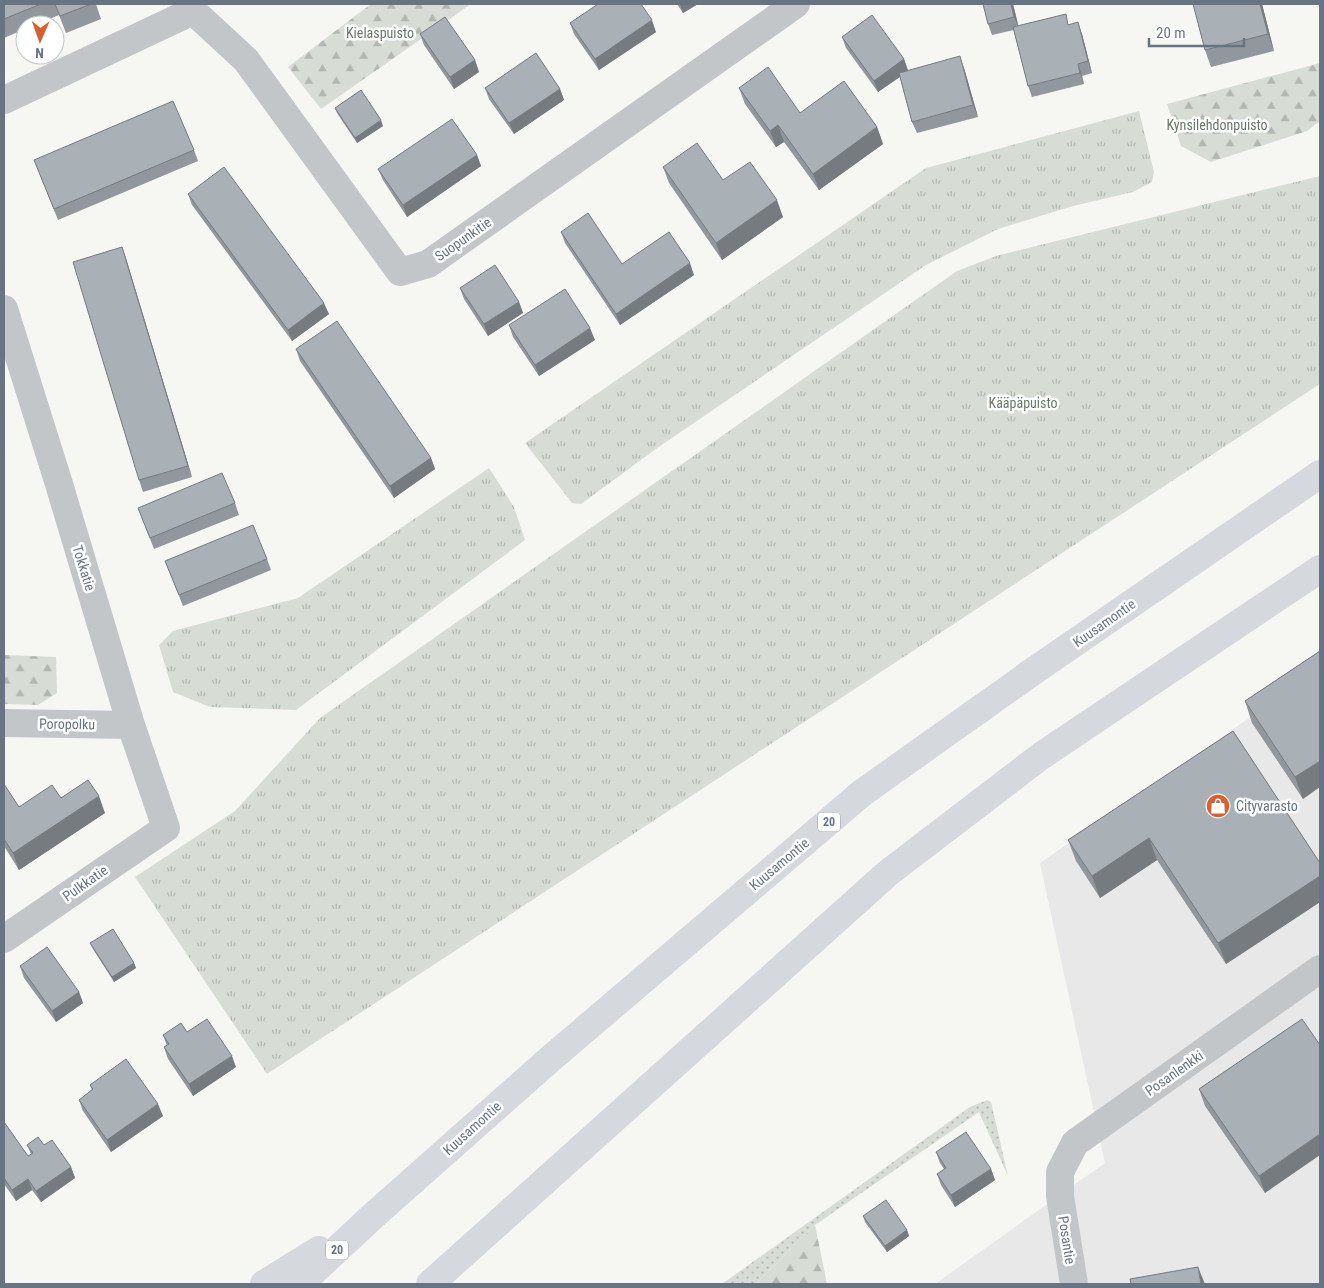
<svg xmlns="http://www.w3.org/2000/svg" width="1324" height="1288" viewBox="0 0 1324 1288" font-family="'Roboto Condensed',sans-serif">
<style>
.built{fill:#e7e8e7}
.grass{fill:url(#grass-dots)}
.forest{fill:url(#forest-firs)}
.park{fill:url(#park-tufts)}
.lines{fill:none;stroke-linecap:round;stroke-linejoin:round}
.minor{stroke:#c2c6c9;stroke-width:28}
.trunk{stroke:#d5d8dc;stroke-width:28}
.wall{fill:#91979d}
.shaded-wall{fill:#767b7f}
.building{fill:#a9b0b6;stroke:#767b7f}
.labels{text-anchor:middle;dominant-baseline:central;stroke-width:5;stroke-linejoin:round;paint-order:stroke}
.shield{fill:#fff;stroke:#959ea8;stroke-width:1}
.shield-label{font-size:12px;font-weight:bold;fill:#677583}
.park-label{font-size:14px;fill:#687a65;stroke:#fff}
.street-label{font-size:14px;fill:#677583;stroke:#fff}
.poi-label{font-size:14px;fill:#677583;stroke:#fff;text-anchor:start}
</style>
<defs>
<pattern id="grass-dots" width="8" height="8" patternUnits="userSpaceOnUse" patternTransform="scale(1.25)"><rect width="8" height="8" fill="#d7ddd4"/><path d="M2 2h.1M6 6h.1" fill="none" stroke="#b2b8b1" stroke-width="1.8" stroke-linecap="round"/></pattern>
<pattern id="forest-firs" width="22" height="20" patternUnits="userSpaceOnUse" patternTransform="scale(1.25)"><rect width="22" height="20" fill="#d7ddd4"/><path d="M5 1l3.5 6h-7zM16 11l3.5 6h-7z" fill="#b2b8b1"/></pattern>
<pattern id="park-tufts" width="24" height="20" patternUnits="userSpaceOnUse" patternTransform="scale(1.25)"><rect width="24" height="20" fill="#d7ddd4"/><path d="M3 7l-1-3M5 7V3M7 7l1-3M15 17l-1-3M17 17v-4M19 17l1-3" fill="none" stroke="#b2b8b1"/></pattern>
</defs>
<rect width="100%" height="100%" fill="#f6f6f3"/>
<!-- built -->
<path class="built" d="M1320 669V1284H935L1105 1163 1040 863Z"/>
<!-- grass -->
<path class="grass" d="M987 1100 991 1102 1008 1176 979 1112 815 1225 756 1284H722L970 1107Z"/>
<!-- forest -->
<path class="forest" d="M371 4H471L321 109 288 67Z
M1320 63V121L1307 131 1211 162 1181 146 1167 104Z
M4 655 56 657 57 693 38 705 4 704Z
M815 1225 827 1284H756Z"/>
<!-- park -->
<path class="park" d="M1139 111 1154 172 1152 182 1133 192 1073 206 998 229 926 265 660 446 581 504 572 503 525 443 926 168Z
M1320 176V384L267 1074 135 877 235 811 320 718 957 271 996 256Z
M489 468 514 507 525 540 296 710 210 707 173 692 159 645 173 631 298 598Z"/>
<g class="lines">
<!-- minor -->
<path class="minor" d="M192 4 193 11 246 60 400 272 428 264 796 4
M4 100 193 11
M4 309 59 484 131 725 166 828 4 939
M4 723 131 725
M1074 1284 1060 1196V1172L1075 1143 1320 969"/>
<!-- trunk -->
<path class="trunk" d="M264 1284 319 1250
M300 1284 373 1216 549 1060 862 793 1035 670 1320 474
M430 1284 888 873 1041 756 1320 569"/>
</g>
<!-- wall -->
<path class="wall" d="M4 4H96L101 19 66 33 59 15 36 25H25V29L4 38Z
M677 4H698L683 13Z
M983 4H1013L1018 26 1070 25 1082 34 1092 73 1082 76 1084 84 1032 97 1028 86 1014 30 992 35 988 24Z
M1193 4H1262L1274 51 1211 67 1205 50Z
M570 23 656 32 599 70 574 34Z
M420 34 475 60 479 72 454 89 424 45Z
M842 37 904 59 908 70 964 68 978 117 917 133 912 122 900 77 878 92 846 48Z
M485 88 560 89 564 100 514 134 489 99Z
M739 88 800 113 877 127 883 144 819 190 784 142 776 147 745 104Z
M335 108 383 126 357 143 337 113Z
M194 150 198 161 58 220 34 160Z
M477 155 481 166 407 217 383 180 378 169Z
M663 167 723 180 783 217 722 260 669 183Z
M188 194 329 314 292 341 192 205Z
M561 232 622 264 694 275 620 325 565 243Z
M122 247 192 477 143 492 139 480Z
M460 288 519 302 523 313 488 336 464 299Z
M509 325 595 340 539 376 513 337Z
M296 349 431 458 435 469 394 498 300 361Z
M235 503 239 515 154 549 138 508Z
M267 559 271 570 183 606 165 561Z
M1320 651 1303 799 1252 723 1245 701Z
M1233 731 1320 863V902L1226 964 1157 860 1100 898 1076 861 1068 840Z
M4 784 19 807 61 798 105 813 19 870 4 846Z
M90 943 134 963 136 968 114 982 93 949Z
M20 966 79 992 83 1003 56 1022 24 978Z
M1302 1019 1265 1193 1205 1106 1199 1089Z
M187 1032 236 1067 193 1096 168 1059 164 1047 167 1046 163 1035Z
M90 1085 163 1116 111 1152 83 1111 79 1100 92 1090Z
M4 1122 28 1156 31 1154 27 1145H44L71 1167 75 1178 41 1202 32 1190 16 1201 4 1184Z
M936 1152 991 1169 995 1180 955 1207 941 1185 937 1174 944 1169 940 1163Z
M863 1216 907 1230 909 1236 887 1252 865 1222Z"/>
<!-- shaded-wall -->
<path class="shaded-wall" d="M680 4H698L683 13Z
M1011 4H1013L1019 28 1014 17Z
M1260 4H1262L1274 51 1268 34Z
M652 20 656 32 599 70 595 59Z
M1078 22 1082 34 1092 73 1088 61Z
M960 56 964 68 978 117 973 105Z
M904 59 908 71 878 92 874 81Z
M475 60 479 72 454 89 450 77Z
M1078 64 1082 76 1084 84 1080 73Z
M560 89 564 100 514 134 509 123Z
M381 120 383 126 357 143 355 138Z
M778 125 784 142 776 147 770 131Z
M877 127 883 144 819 190 813 174Z
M477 155 481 166 407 217 403 205Z
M777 200 783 217 722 260 716 243Z
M122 247 126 258 192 477 188 466Z
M690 263 694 275 620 325 616 314Z
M519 302 523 313 488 336 484 324Z
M324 303 329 314 292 341 288 330Z
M590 328 595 340 539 376 535 365Z
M431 458 435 469 394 498 390 486Z
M1320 761V787L1303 799 1295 777Z
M99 796 105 813 19 870 13 853Z
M1149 838 1157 860 1100 898 1092 876Z
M1320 876V902L1226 964 1218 943Z
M134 963 136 968 114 982 112 977Z
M79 992 83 1003 56 1022 52 1011Z
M232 1056 236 1067 193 1096 189 1084Z
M158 1104 163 1116 111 1152 107 1140Z
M1320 1134V1155L1265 1193 1259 1176Z
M71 1167 75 1178 41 1202 36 1191Z
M991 1169 995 1180 955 1207 951 1195Z
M28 1179 32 1190 16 1201 12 1190Z
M907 1230 909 1236 887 1252 885 1246Z
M1198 1267 1205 1284H1201Z"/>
<!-- building -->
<path class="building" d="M4 4H41L4 19Z
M55 4H91L60 16Z
M598 4H641L652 20 595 59 570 23Z
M983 4H1011L1014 17 988 24Z
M1193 4H1260L1268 34 1205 50Z
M1066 14 1068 25 1078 22 1088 61 1078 64 1080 73 1028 86 1013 27Z
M872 15 904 59 874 81 842 37Z
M445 17 475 60 450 77 420 34Z
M536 53 560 89 509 123 485 88Z
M960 56 973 105 912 122 899 73Z
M768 67 800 113 844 81 877 127 813 174 778 125 770 131 739 88Z
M361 90 381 120 355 138 335 108Z
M173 101 194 150 54 209 34 160Z
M452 119 477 155 403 205 378 169Z
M697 143 723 180 750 162 777 200 716 243 663 167Z
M224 167 324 303 288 330 188 194Z
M588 213 622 264 669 232 690 263 616 314 561 232Z
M122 247 188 466 139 480 73 262Z
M495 265 519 302 484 324 460 288Z
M565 289 590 328 535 365 509 325Z
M337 321 431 458 390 486 296 349Z
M222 473 235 503 150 538 138 508Z
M253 525 267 559 179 595 165 561Z
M1320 651V761L1295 777 1245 701Z
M1233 731 1320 863V876L1218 943 1149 838 1092 876 1068 840Z
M88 780 99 796 13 853 4 839V784L19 807 52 785 61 798Z
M113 929 134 963 112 977 90 943Z
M47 947 79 992 52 1011 20 966Z
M207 1019 232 1056 189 1084 164 1047 169 1044 163 1035 181 1023 187 1032Z
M1302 1019 1320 1045V1134L1259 1176 1199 1089Z
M126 1059 158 1104 107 1140 79 1100 93 1089 90 1085Z
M4 1122 28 1156 33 1153 27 1145 38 1137 44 1145 52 1140 71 1167 36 1191 28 1179 12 1190 4 1178Z
M966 1132 991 1169 951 1195 937 1174 946 1168 936 1152Z
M886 1200 907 1230 885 1246 863 1216Z
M1198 1267 1201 1284H1131L1130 1279Z"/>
<!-- icons -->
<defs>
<g id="shop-disc" transform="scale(1.25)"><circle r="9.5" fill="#da5f2f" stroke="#fff"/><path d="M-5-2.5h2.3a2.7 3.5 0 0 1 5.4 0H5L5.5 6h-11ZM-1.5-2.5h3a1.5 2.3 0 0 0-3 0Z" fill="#fff"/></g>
</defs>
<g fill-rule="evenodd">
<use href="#shop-disc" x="1218" y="806"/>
</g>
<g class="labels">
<!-- shield labels -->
<g class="shield">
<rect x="818" y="812.5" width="22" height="19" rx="4"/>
<rect x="326" y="1240.5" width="22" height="19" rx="4"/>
</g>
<g class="shield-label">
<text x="829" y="822">20</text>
<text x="337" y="1250">20</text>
</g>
<!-- park labels -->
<g class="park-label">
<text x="380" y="33">Kielaspuisto</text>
<text x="1217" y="125">Kynsilehdonpuisto</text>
<text x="1023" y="403">Kääpäpuisto</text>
</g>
<!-- street labels -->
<g class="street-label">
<text transform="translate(463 239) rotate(-35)">Suopunkitie</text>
<text transform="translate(84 568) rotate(73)">Tokkatie</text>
<text transform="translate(1104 623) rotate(-35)">Kuusamontie</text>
<text transform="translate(67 724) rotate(1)">Poropolku</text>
<text transform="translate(779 864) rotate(-40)">Kuusamontie</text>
<text transform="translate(85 883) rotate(-35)">Pulkkatie</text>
<text transform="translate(1174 1073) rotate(-35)">Posanlenkki</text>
<text transform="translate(472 1128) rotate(-42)">Kuusamontie</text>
<text transform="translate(1067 1240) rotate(81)">Posantie</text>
</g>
<!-- poi labels -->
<g class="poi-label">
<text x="1236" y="806">Cityvarasto</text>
</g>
</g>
<!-- border -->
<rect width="1324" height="1288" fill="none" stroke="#677583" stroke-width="10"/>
<!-- north arrow -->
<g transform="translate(40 40) rotate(182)"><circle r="24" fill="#ffffff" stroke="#c2c8cd"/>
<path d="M0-4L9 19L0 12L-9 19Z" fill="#da5f2f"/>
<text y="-8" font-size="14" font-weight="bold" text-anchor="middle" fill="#677583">N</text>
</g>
<!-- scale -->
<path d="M1149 38v8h95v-8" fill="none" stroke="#677583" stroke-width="2.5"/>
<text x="1156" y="38" font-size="15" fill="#677583" stroke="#ffffff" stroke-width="4" paint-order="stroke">20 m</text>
</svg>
